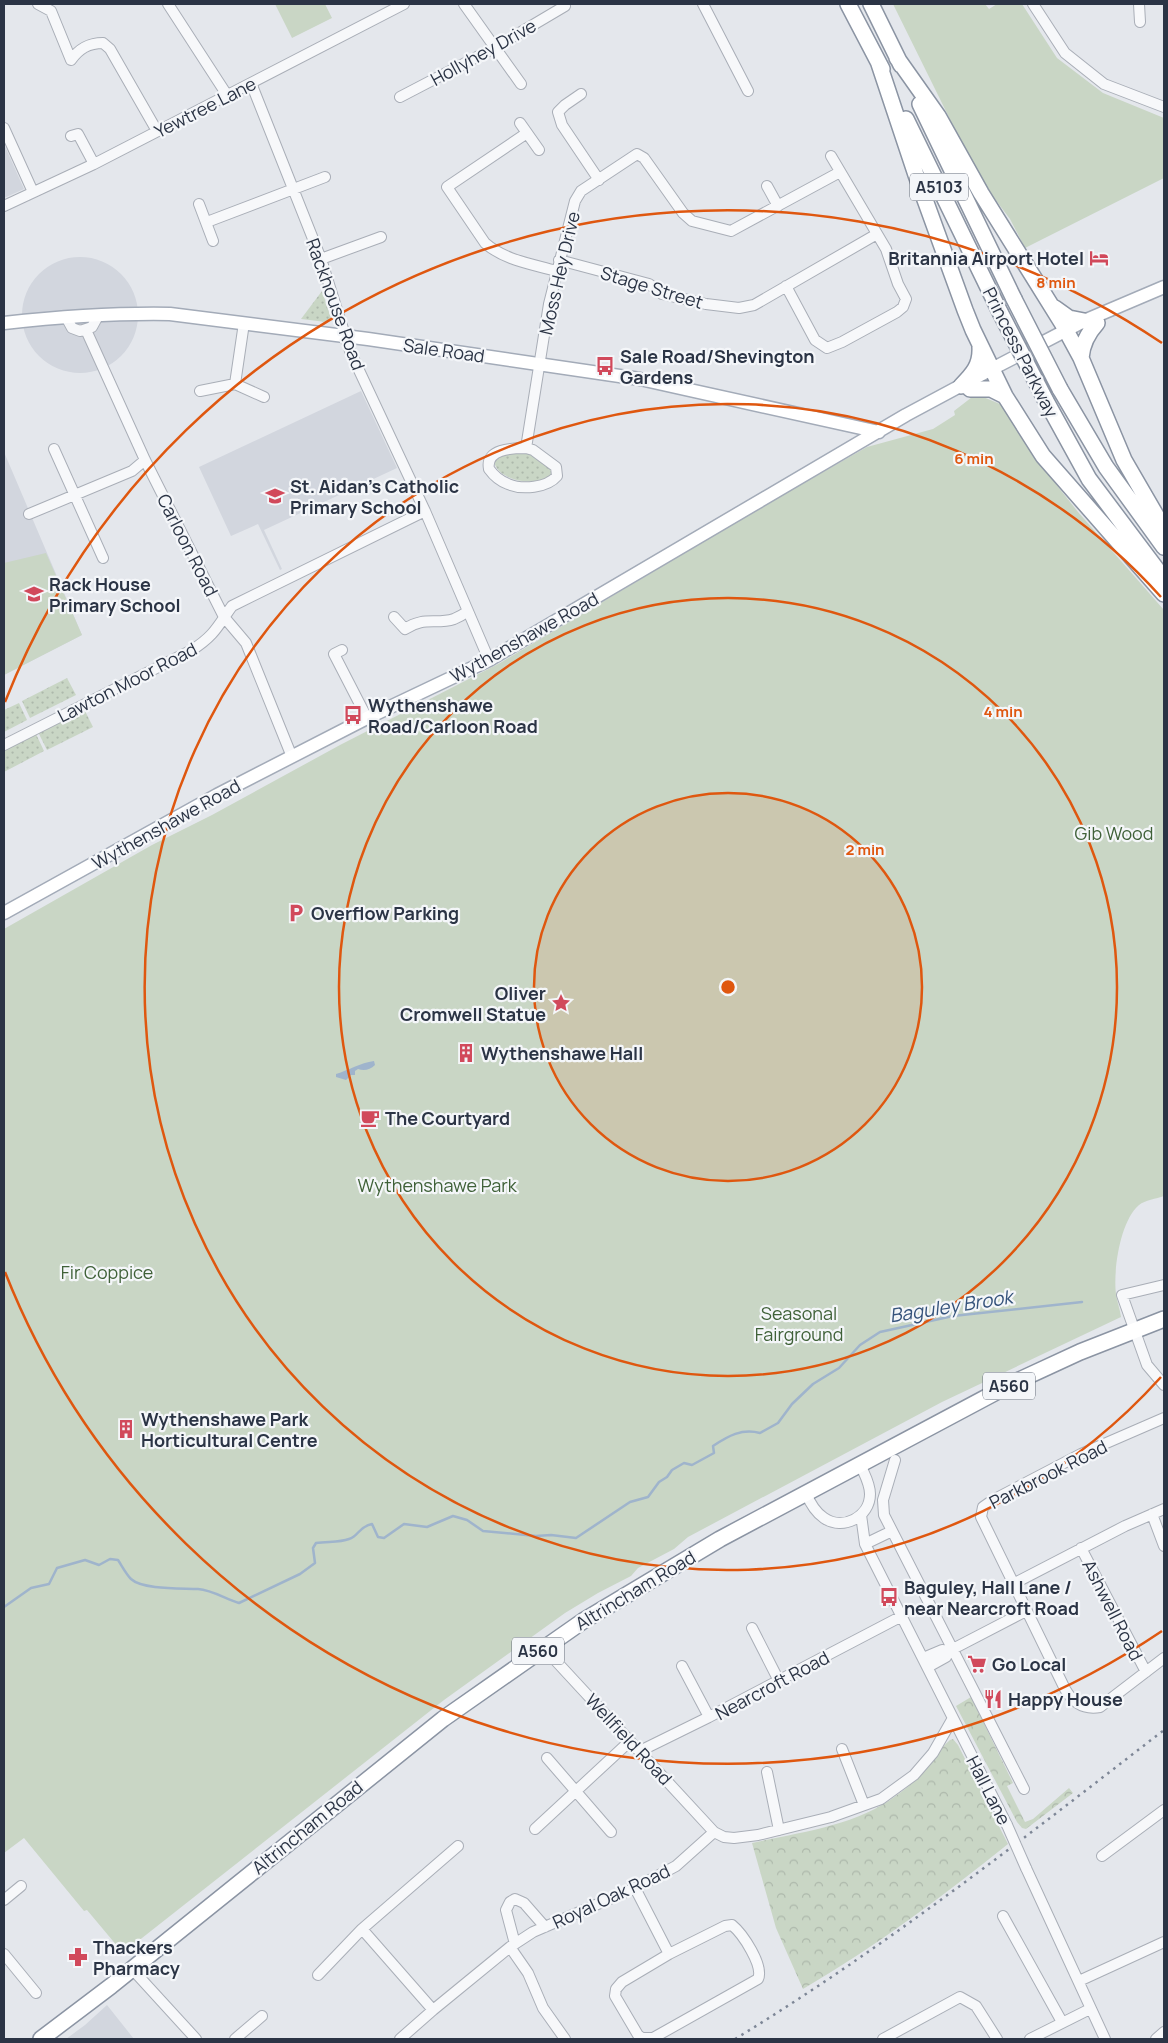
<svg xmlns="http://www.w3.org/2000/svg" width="1168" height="2043" viewBox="0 0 1168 2043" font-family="Manrope,sans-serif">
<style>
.built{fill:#d2d6de}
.grass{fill:url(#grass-dots)}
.forest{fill:url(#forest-crowns)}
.green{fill:#c9d6c5}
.water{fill:#9fb4cc}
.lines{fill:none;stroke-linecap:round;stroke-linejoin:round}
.stream{stroke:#9fb4cc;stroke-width:2.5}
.minor-casing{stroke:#a9aeb7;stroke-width:12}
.major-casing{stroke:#a3abb8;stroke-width:15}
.highway-casing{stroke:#8b94a3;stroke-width:18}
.minor{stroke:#f7f8fa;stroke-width:10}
.major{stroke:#fff;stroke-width:12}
.highway{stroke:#fff;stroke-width:15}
.rail{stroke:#7d8696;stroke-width:2.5;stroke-dasharray:2.5 5;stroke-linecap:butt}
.minor-bridge-casing{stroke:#a9aeb7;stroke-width:12;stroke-linecap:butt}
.highway-bridge-casing{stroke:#8b94a3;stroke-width:18;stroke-linecap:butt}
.minor-bridge{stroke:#f7f8fa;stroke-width:10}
.highway-bridge{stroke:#fff;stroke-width:15}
.ring{fill:none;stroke:#df570f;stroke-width:2.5}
.labels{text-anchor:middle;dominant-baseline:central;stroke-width:4.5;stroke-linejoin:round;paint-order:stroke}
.shield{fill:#f4f6f9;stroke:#676e7b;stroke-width:1}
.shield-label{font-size:16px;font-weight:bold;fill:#2b3445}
.street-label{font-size:18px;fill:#2b3445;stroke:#f4f6f9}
.poi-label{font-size:18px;font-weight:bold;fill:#2b3445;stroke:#f4f6f9;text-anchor:start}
.park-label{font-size:18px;fill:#3f6138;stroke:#f4f6f9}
.water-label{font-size:19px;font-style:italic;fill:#34527a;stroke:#f4f6f9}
.centre{fill:#df570f;stroke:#f4f6f9;stroke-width:2.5}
.ring-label{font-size:15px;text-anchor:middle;font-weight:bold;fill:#df570f;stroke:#f4f6f9;stroke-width:4.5;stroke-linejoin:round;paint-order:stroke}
</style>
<defs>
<pattern id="grass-dots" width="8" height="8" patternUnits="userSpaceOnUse" patternTransform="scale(1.25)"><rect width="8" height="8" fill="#c9d6c5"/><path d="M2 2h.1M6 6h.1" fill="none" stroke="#adb8ab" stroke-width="1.8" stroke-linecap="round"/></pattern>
<pattern id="forest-crowns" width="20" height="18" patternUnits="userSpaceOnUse" patternTransform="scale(1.25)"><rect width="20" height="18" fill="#c9d6c5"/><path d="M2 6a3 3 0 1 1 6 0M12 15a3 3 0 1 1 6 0" fill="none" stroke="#adb8ab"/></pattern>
</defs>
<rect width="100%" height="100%" fill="#e4e7ec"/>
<!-- built -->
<path class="built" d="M4 144 24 189 4 198Z
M22 315a58 58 0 1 1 116 0a58 58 0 1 1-116 0Z
M361 391 397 468 264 530 282 569 280 570 258 524 231 536 199 467Z
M4 452 82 635 4 675Z
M107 2005 134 2039H66L85 2025Z"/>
<!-- grass -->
<path class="grass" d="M322 291 331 318 326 322 301 319Z
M525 452 545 460 553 472C542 489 497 482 494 461L504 453Z
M67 678 76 695 30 718 22 701Z
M19 703 27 720 4 732V710Z
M84 709 93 727 47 750 38 732Z
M36 734 44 751 4 772V750Z"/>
<!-- forest -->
<path class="forest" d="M971 1697 1013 1783 1007 1786 1025 1822 1033 1819 1069 1788 1073 1793 1026 1829 1022 1828 1017 1822 956 1706Z
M953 1739 958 1745 1008 1844C943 1896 875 1947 803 1989L776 1928 752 1843C801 1832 856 1826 897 1795 906 1789 915 1780 923 1772 933 1762 939 1749 950 1740Z"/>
<!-- green -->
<path class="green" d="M275 4H325L332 18 292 38Z
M893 4H985L989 9 997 4H1022L1057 58 1103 93 1164 118V178L1025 248 1010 219 979 178Z
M976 394 1000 404 1055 483 1078 512 1164 610V1196C1156 1199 1145 1200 1139 1205 1120 1221 1113 1271 1116 1294 1117 1302 1120 1309 1121 1317L942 1402 688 1537 674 1549 638 1568 631 1576 598 1593 565 1613 444 1700 123 1953 87 1910 84 1911 24 1838 4 1853V929L152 845 212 815 340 745 500 663 765 505 867 447 933 429 955 415 954 411Z
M46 553 82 635 4 675V563Z"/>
<!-- water -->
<path class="water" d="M374 1061 375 1065C370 1070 364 1071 358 1069L355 1071V1075H351L346 1080 336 1077V1074C349 1070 360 1063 374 1061Z"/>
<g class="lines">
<!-- stream -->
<path class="stream" d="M4 1607 31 1588 49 1584 57 1568 85 1560 99 1565 110 1559 118 1560C122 1566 126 1574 131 1579 143 1590 182 1588 198 1589 212 1590 226 1599 239 1603L300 1574 315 1563 313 1548 316 1543C327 1541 339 1543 349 1539 359 1536 358 1527 372 1524L378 1537 384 1538 404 1524 427 1527 453 1516 467 1520 483 1531 536 1536 551 1535 576 1538 630 1502 648 1497 659 1482 667 1477 672 1470 684 1463 692 1465 714 1453 713 1446C728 1436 742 1428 760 1433L778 1423 792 1404 813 1384 839 1368 860 1345 880 1332 953 1316 1082 1302"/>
<!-- minor casing -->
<g class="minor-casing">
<path id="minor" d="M38 4 51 11 71 60C79 49 88 43 103 43L110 49 157 131
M168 4 227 95
M464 4 521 84
M703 4 748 91
M1033 4 1065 53 1104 84 1164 107
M1139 4 1140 22
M251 83 321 259 350 351 425 511 489 660
M581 94 565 105 558 112 562 125 599 180
M400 97 494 48 565 6
M520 123 539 150
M4 128 33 192
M527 133 447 187 485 243C504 260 532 264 556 271
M71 136 78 134 94 164
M767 186 778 206
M199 204 213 241
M4 206 94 164 404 4
M207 222 325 177
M321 259 381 237
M559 260 649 284 662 294 706 304 739 308 754 305 877 234
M786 286 815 340 827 348 842 342 897 312 903 307 906 299 898 284 886 249 831 156
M66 317 72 328 80 331 92 327 98 316
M86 330 145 460 224 617 246 643 292 757
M235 384 264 397
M200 391 235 384 244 323
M526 448 533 450 556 467 557 476C547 488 522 490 508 484 500 481 494 476 489 469 485 449 512 448 526 448L549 304 575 201 581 191 637 154 644 158 683 213 692 221 731 231 840 172
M54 449 103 558
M29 514 132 471 145 460
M394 617 405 629C424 616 436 625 454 619 459 617 464 614 468 611
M342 650 334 654 367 718
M4 745 192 650C215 635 217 627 232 606L425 511
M1164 1285 1122 1295 1147 1365 1164 1385
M1164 1418 1081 1454 993 1500 983 1507 981 1517 1065 1689C1073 1703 1083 1710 1100 1707L1164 1658
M895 1460 883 1500 884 1515 1024 1789
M806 1493C810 1503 815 1512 824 1518 843 1531 870 1517 870 1494 870 1483 864 1474 860 1464
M1152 1514 1164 1546
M861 1515 865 1544 1007 1825
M865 1544 892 1531
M1081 1548 1146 1672
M1013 1584 1125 1526 1164 1509
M752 1628 779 1681
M543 1647 714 1832 724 1837 734 1838 758 1835 831 1817 881 1799 914 1775 933 1753 953 1718
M923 1658 942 1650 949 1651 1026 1611
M682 1666 709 1717
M928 1667 946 1657 949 1651
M842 1749 864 1805
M640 1751 709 1717 902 1616
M547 1758 611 1832
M767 1772 779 1830
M535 1829 630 1741
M1102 1856 1164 1810
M1026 1868 1105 2039
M635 1888 669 1954
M4 1900 21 1886
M1003 1916 1062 2022
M732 1925C743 1934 764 1966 758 1979L653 2038H642L638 2035 615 1996 616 1989 622 1982 669 1954 725 1926Z
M362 1929 433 2010
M515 1944 506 1910 510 1902 515 1899 524 1903 545 1927
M510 1947 528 1973 543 2008 565 2039
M4 1954 36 1993
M132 1969 196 2039
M318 1975 362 1929 458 1846
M1079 1981 1164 1942
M235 2039 262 2016
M400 2039 433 2010 510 1947 533 1932 635 1888 676 1866 714 1832
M883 2039 960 1997 976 2006 997 2039
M1030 2039 1090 2009
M1156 2039 1164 2032"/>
</g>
<!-- major casing -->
<g class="major-casing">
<path id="major" d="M4 323C59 317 115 313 170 314L368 339 640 379 879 432
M4 913 217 795 367 718 489 660 906 415 988 371 1084 321 1164 287"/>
</g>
<!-- highway casing -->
<g class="highway-casing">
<path id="highway" d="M848 4 882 69
M871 4 901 65
M897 58 938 116 981 193 1062 323 1081 358 1124 460 1164 529
M878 61 916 175 965 310 973 330 1005 396 1043 456 1164 594
M920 104 1014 299
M906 119 1000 312
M1055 308 1069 318 1084 321
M1081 358C1082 344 1087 334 1097 323
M961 386C973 374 981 365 980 347
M970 389H991L1005 396
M1060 389 1106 467 1164 547
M1045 399 1089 479 1164 579
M41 2039 111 1986 443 1719 583 1621 720 1539 1015 1382 1080 1352 1164 1319"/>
</g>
<!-- minor -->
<use href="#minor" class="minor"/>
<!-- major -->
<use href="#major" class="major"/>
<!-- highway -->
<use href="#highway" class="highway"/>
<!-- rail -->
<path class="rail" d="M735 2039C886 1947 1024 1838 1164 1730"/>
<!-- minor-bridge casing -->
<g class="minor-bridge-casing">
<path id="minor-bridge" d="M1007 1825 1026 1868"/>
</g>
<!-- highway-bridge casing -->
<g class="highway-bridge-casing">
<path id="highway-bridge" d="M1014 299 1060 389
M1000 312 1045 399"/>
</g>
<!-- minor-bridge -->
<use href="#minor-bridge" class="minor-bridge"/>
<!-- highway-bridge -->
<use href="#highway-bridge" class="highway-bridge"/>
</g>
<!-- distance rings -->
<circle cx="728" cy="987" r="194" fill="#df570f" fill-opacity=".12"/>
<g class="ring">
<circle cx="728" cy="987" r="194"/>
<circle cx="728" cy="987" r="389"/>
<path d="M1161 1377A583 583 0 1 1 1161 597"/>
<path d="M1162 1631A777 777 0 0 1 5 1272M5 702A777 777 0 0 1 1162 343"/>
</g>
<!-- icons -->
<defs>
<g id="hotel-bare" transform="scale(1.5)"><path d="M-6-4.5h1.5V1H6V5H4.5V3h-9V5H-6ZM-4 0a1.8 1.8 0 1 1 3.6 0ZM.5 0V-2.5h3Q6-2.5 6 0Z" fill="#d1495b" stroke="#f4f6f9" stroke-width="2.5" paint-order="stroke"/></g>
<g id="bus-bare" transform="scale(1.5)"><path d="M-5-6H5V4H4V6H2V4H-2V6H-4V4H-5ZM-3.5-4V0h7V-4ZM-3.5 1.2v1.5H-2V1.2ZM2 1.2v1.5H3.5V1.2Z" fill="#d1495b" stroke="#f4f6f9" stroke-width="2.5" paint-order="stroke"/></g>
<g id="school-bare" transform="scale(1.5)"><path d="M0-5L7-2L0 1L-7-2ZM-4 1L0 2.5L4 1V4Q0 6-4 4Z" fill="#d1495b" stroke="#f4f6f9" stroke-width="2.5" paint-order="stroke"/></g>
<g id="parking-bare" transform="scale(1.5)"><path d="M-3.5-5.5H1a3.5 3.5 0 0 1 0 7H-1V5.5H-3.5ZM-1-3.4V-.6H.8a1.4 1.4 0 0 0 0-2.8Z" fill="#d1495b" stroke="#f4f6f9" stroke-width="2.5" paint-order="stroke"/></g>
<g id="sight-bare" transform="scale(1.5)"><path d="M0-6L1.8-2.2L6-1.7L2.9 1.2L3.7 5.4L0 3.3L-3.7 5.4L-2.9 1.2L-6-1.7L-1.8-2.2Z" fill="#d1495b" stroke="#f4f6f9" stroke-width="2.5" paint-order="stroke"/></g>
<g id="building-bare" transform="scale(1.5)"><path d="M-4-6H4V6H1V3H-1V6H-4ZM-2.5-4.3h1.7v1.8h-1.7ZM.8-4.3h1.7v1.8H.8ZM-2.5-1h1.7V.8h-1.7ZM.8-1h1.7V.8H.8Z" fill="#d1495b" stroke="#f4f6f9" stroke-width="2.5" paint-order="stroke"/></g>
<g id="cafe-bare" transform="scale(1.5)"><path d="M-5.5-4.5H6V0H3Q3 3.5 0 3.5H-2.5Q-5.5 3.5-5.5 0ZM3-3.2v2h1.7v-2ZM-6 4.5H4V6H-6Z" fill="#d1495b" stroke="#f4f6f9" stroke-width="2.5" paint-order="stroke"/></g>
<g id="supermarket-bare" transform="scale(1.5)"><path d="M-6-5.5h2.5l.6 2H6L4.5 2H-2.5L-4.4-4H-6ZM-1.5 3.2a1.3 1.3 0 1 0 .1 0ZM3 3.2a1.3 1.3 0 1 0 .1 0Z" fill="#d1495b" stroke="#f4f6f9" stroke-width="2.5" paint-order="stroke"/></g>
<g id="restaurant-bare" transform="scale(1.5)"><path d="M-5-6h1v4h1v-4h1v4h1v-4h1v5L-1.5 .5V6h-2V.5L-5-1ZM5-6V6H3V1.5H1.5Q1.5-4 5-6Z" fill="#d1495b" stroke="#f4f6f9" stroke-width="2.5" paint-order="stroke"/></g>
<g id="pharmacy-bare" transform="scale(1.5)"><path d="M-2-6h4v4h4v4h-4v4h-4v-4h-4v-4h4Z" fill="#d1495b" stroke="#f4f6f9" stroke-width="2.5" paint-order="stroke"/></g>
</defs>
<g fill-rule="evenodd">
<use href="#hotel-bare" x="1099" y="258"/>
<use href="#bus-bare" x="605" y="366"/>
<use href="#school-bare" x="275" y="496"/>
<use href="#school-bare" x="34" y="594"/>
<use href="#bus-bare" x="353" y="715"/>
<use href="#parking-bare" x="296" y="913"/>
<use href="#sight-bare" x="561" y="1003"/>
<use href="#building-bare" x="466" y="1053"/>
<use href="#cafe-bare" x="370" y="1118"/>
<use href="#building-bare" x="126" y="1429"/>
<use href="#bus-bare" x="889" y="1597"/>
<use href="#supermarket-bare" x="977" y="1664"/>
<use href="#restaurant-bare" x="993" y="1699"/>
<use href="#pharmacy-bare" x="78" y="1957"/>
</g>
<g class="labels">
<!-- shield labels -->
<g class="shield">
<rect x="910" y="173.5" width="58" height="27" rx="4"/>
<rect x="983" y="1372.5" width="52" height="27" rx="4"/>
<rect x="512" y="1637.5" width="52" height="27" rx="4"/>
</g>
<g class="shield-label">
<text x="939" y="187">A5103</text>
<text x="1009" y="1386">A560</text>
<text x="538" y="1651">A560</text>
</g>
<!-- street labels -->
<g class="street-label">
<text transform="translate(483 52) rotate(-29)">Hollyhey Drive</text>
<text transform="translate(205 107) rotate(-27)">Yewtree Lane</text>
<text transform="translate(559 273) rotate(-77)">Moss Hey Drive</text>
<text transform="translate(652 287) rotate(17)">Stage Street</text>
<text transform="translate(336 304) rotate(70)">Rackhouse Road</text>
<text transform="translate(444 350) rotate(8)">Sale Road</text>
<text transform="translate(1021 352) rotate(63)">Princess Parkway</text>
<text transform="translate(188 545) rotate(63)">Carloon Road</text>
<text transform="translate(524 637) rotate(-29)">Wythenshawe Road</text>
<text transform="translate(127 682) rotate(-27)">Lawton Moor Road</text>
<text transform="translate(166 824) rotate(-29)">Wythenshawe Road</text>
<text transform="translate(1048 1474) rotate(-27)">Parkbrook Road</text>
<text transform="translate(635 1590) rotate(-31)">Altrincham Road</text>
<text transform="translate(1113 1610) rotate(63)">Ashwell Road</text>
<text transform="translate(772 1685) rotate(-28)">Nearcroft Road</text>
<text transform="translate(629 1739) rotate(47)">Wellfield Road</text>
<text transform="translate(989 1790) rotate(63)">Hall Lane</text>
<text transform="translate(307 1827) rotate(-39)">Altrincham Road</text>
<text transform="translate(611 1896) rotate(-25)">Royal Oak Road</text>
</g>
<!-- poi labels -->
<g class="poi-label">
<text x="1084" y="258" text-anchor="end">Britannia Airport Hotel</text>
<text x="620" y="356">Sale Road/Shevington<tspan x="620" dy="21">Gardens</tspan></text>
<text x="290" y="486">St. Aidan's Catholic<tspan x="290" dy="21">Primary School</tspan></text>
<text x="49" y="584">Rack House<tspan x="49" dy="21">Primary School</tspan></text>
<text x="368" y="705">Wythenshawe<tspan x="368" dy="21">Road/Carloon Road</tspan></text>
<text x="311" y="913">Overflow Parking</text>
<text x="546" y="993" text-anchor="end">Oliver<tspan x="546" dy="21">Cromwell Statue</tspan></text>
<text x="481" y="1053">Wythenshawe Hall</text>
<text x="385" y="1118">The Courtyard</text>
<text x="141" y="1419">Wythenshawe Park<tspan x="141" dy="21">Horticultural Centre</tspan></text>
<text x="904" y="1587">Baguley, Hall Lane /<tspan x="904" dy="21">near Nearcroft Road</tspan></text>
<text x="992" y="1664">Go Local</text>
<text x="1008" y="1699">Happy House</text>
<text x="93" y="1947">Thackers<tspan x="93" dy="21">Pharmacy</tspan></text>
</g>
<!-- park labels -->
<g class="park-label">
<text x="1114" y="833">Gib Wood</text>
<text x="437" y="1185">Wythenshawe Park</text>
<text x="107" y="1272">Fir Coppice</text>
<text x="799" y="1313">Seasonal<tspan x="799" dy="21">Fairground</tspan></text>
</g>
<!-- water labels -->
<g class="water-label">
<text transform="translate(951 1306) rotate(-9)">Baguley Brook</text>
</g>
</g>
<circle cx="728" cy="987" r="8" class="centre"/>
<g class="ring-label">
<text x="1056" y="288">8 min</text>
<text x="974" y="464">6 min</text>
<text x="1003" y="717">4 min</text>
<text x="865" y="855">2 min</text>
</g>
<!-- border -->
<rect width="1168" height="2043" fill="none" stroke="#2b3445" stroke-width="10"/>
</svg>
